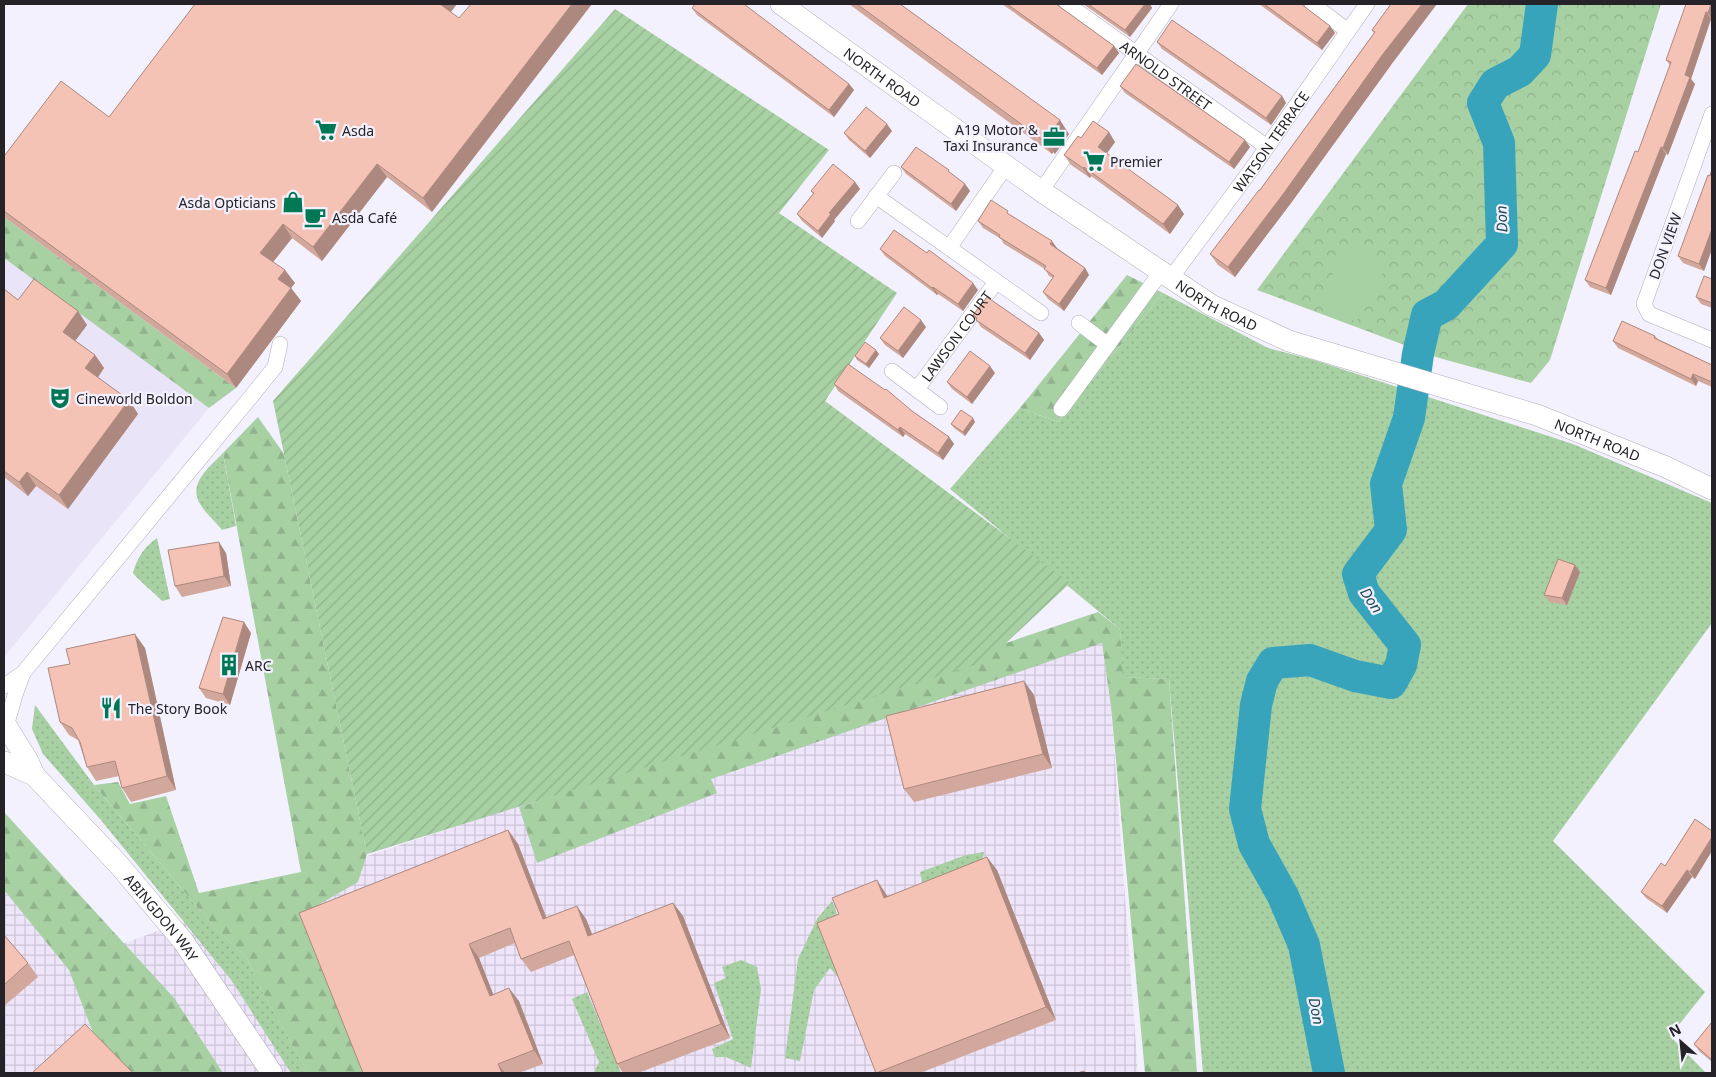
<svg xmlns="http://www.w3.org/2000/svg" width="1716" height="1077" viewBox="0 0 1716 1077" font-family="'Noto Sans',sans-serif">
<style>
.built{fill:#eae4f9}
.industrial{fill:url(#industrial-grid)}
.grass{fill:url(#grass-dots)}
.forest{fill:url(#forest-firs)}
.park{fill:url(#park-crowns)}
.garden{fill:url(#garden-furrows)}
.pitch{fill:#a7d0a3}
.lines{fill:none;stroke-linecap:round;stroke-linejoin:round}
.river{stroke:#37a4bc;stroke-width:32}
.street-casing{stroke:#b1adba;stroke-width:16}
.secondary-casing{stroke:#b1adba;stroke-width:22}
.street{stroke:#fff;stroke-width:15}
.secondary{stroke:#fff;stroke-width:21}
.wall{fill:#d3a89c}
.shaded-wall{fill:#ac887f}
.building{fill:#f5c3b5;stroke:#ac887f}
.labels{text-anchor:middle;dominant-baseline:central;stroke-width:4.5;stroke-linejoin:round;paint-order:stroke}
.street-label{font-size:14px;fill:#252328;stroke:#f4f1fe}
.poi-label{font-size:14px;fill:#252328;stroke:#f4f1fe;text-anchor:start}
.water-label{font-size:15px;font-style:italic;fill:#214e59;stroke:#f4f1fe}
</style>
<defs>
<pattern id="industrial-grid" width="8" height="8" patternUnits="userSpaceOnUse" patternTransform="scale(1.25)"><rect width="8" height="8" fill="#eee5fa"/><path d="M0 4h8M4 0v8" fill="none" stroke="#ccc4d6"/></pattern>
<pattern id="grass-dots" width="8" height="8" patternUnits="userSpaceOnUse" patternTransform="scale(1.25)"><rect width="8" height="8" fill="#a7d0a3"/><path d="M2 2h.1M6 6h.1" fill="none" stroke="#90b28c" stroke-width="1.8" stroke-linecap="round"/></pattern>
<pattern id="forest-firs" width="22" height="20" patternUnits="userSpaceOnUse" patternTransform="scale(1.25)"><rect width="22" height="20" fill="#a7d0a3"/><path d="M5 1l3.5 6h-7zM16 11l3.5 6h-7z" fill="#90b28c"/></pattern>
<pattern id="park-crowns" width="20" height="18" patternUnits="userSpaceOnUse" patternTransform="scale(1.25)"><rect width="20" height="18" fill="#a7d0a3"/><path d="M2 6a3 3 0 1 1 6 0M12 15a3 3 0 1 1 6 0" fill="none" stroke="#90b28c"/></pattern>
<pattern id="garden-furrows" width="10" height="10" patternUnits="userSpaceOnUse" patternTransform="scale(1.25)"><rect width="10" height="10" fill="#a7d0a3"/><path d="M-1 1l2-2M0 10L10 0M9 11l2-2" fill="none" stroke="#90b28c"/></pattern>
</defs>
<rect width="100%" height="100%" fill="#f4f1fe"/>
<!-- built -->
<path class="built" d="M4 258 209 408 4 657Z"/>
<!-- industrial -->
<path class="industrial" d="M1102 643 1111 707 1138 1073H4V877L83 958 352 861 514 807Z"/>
<!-- grass -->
<path class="grass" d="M1163 293 1268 348 1314 360 1573 444 1712 503V623L1553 841 1705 992 1670 1036 1706 1073H1203L1169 679 1122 677 1120 629 950 489 1020 408 1058 422Z
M223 453 236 526 222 530C215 521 204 512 199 502 189 482 210 467 223 453Z
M157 538 170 599 162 601C153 591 142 584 133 573 137 558 144 547 157 538Z
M35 705 94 785 215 928 247 958 256 980 308 1073H291L232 981 100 819 43 754 32 729Z
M984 852 981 872 924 893 920 872 966 855Z
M832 901 842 927 826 935 838 977 830 968 814 990 800 1061 785 1058 798 959 817 919Z
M741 960 757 967 761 989 751 1068 726 1057H715L712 1049 733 1039 714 983 726 978 722 967Z
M587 992 621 1073H594L599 1062 572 999Z"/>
<!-- forest -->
<path class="forest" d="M4 217 236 388 209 408 4 258Z
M1127 275 1163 293 1058 422 1020 408Z
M258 417 284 454 367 854 358 882 308 911 367 1073H308L256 980 247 958 215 928 94 785 118 782 130 804 166 796 199 893 301 872 223 453Z
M1098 612 1120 629 1123 677 1169 679 1197 1073H1145L1111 707 1102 643 711 779 717 793 537 863 519 807Z
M4 812 174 998 223 1073H128L95 1038 69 970 4 890Z"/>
<!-- park -->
<path class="park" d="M1468 4H1661L1550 360 1531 383 1439 358 1257 290Z"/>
<!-- garden -->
<path class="garden" d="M615 9 829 150 779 213 897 293 825 401 1070 583 987 661 367 854 273 401Z"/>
<!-- pitch -->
<path class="pitch" d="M1349 245 1387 266 1356 322 1317 301Z"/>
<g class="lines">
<!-- river -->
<path class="river" d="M1329 1073 1304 945 1283 896 1254 844 1245 809 1256 705 1262 681 1273 663 1310 660 1355 676 1391 683 1401 665 1405 645 1364 593 1358 574 1391 530 1386 484 1409 418 1418 354 1427 315 1446 305 1502 244 1499 143 1483 103 1495 84 1520 71 1535 55 1542 4"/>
<!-- street casing -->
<g class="street-casing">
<g id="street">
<path id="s1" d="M1067 4 1267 147"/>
<path d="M1312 4 1348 31"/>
<path d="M1712 114 1644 304 1649 314 1712 340"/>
<path d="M1041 191 1171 4"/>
<path d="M876 196 1041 313"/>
<path d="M858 221 894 173"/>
<path d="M949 248 1006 166"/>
<path id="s2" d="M1171 278 1251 170 1367 4"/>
<path d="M1079 323 1108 345"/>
<path d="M892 371 940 407"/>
<path id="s3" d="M917 389 996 282"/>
<path d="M1061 409 1161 272"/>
<path d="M4 686 23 673 249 399 275 367 280 344"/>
<path d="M7 723 15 695 23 673"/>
</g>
</g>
<!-- secondary casing -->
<g class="secondary-casing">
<g id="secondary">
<path id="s4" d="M781 4 1041 191 1211 305 1289 341 1537 415 1666 467 1712 489"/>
<path d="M7 727 28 761 34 775"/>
<path id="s5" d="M4 762 34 775 119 865 183 941 272 1073"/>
</g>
</g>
<!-- street -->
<use href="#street" class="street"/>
<!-- secondary -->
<use href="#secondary" class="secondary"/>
</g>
<!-- wall -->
<path class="wall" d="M849 4H900L1069 134 1055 154 1053 152 1052 154Z
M1002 4H1058L1059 6 1114 46 1119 53 1102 75Z
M1083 4H1150L1152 8 1130 37Z
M1259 4H1301L1330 26 1335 33 1322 50Z
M1391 4V65L1291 203 1235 277 1218 265 1210 254 1260 190 1374 33 1372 30Z
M1712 4V19H1711L1691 79 1695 84 1668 155 1666 154 1611 295 1590 287 1585 280 1638 152 1670 65 1666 60Z
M692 8 849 84 854 90 834 117 697 15Z
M451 12 432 212 387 177 322 261 292 238 273 262 295 283 291 288 301 301 236 388 4 217V154L5 155 109 117Z
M1157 42 1282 96 1286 103 1271 125 1162 49Z
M1120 86 1250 147 1234 169 1125 93Z
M892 131 870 158 849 140 844 133Z
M1081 138 1115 142 1107 153 1184 214 1170 234 1091 176 1090 178 1071 165 1064 155Z
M901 167 951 174 965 184 970 191 956 211 906 174Z
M1712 169V249L1704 271 1683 263 1678 256Z
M855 182 860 189 834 220 835 221 822 238 802 221 797 214 813 194 811 191Z
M1011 215 1085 268 1089 275 1064 311 1048 299 1043 292 1053 278 1049 276 1045 269 1004 244 1001 239 983 228 978 221Z
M880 249 978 290 963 311 938 294 937 295 885 256Z
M1712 279V308L1701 304 1696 297Z
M4 289 18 300 87 325 75 341 95 355 104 368 98 378 129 400 138 414 68 509 36 486 28 496 4 477Z
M973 315 1039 333 1044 340 1030 360 981 327Z
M926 327 903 358 885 345 880 338Z
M1655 336 1658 339 1712 365V387L1698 381 1696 386 1618 348 1613 341Z
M879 354 869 368 857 360 855 356Z
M995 373 972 404 952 389 947 382Z
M834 384 912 411 949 437 954 444 943 460 905 434 903 437 838 391Z
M975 422 965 436 954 428 951 424Z
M226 553 231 586 182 597 175 586Z
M1580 572 1567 605 1549 602 1544 595Z
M251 633 230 705 206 698 199 688Z
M145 648 176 790 131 802 122 788 119 776 96 781 87 767 78 740 69 735 60 722Z
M1034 695 1052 768 914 802 904 789Z
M1695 819V879L1692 877 1667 913 1646 898 1641 892 1665 866Z
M508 830 518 844 546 917 586 919 592 934 673 903 683 916 730 1038 638 1073H623L617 1064 574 955 531 972 521 959 515 943 479 958 493 994 519 1001 543 1064 519 1073H363Z
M997 870 1056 1020 920 1073H876L839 914 886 894 887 896Z
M4 935 28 963 38 977 4 1006Z
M1712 1022V1062L1699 1051 1694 1044Z"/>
<!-- shaded-wall -->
<path class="shaded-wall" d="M440 4H457L448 16Z
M572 4H592L432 212 423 198Z
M1145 4H1150L1152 8 1130 37 1125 30Z
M1422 4H1437L1391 65 1291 203 1235 277 1228 267 1383 54Z
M1711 4H1712V19L1708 13Z
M1706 12 1711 19 1691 79 1695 84 1668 155 1663 148 1685 75Z
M1330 26 1335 33 1322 50 1317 43Z
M1114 46 1119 53 1102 75 1097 68Z
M849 84 854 90 834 117 829 110Z
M1282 96 1286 103 1271 125 1266 118Z
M1060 120 1069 134 1055 154 1046 140Z
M887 124 892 131 870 158 865 151Z
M1109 132 1115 142 1105 156 1098 147Z
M1044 139 1053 152 1052 154 1043 140Z
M1245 140 1250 147 1234 169 1229 162Z
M1661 147 1666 154 1611 295 1606 288Z
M377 164 387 177 322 261 313 247Z
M1084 167 1091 176 1090 178 1083 168Z
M855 182 860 189 834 220 835 221 822 238 818 231 829 213Z
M965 184 970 191 956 211 951 204Z
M1178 205 1184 214 1170 234 1163 224Z
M283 224 292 238 270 266 260 253Z
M1712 229V249L1704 271 1699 264Z
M1052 241 1057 248 1055 251 1050 244Z
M1085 268 1089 275 1064 311 1059 304Z
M285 270 295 283 287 293 278 279Z
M973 283 978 290 963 311 958 304Z
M933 287 938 294 937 295 932 288Z
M291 288 301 301 236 388 227 374Z
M78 311 87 325 72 345 63 332Z
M921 320 926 327 903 358 898 351Z
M1039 333 1044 340 1030 360 1025 353Z
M876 350 879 354 869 368 866 364Z
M95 355 104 368 94 382 85 368Z
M990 366 995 373 972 404 967 397Z
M1693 374 1698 381 1696 386 1691 379Z
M129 400 138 414 68 509 59 495Z
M973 418 975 422 965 436 963 432Z
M900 427 905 434 903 437 898 430Z
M949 437 954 444 943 460 938 453Z
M27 472 36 486 28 496 19 482Z
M219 542 226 553 231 586 224 576Z
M1575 565 1580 572 1567 605 1562 598Z
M244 622 251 633 230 705 223 694Z
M135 634 145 648 176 790 167 776Z
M1024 681 1034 695 1052 768 1043 754Z
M508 830 518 844 552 932 543 919Z
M1712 837V851L1695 879 1690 872Z
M987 857 997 870 1056 1020 1046 1007Z
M1687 870 1692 877 1667 913 1662 906Z
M877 880 886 894 893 911 884 898Z
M673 903 683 916 730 1038 721 1024Z
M577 906 586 919 598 949 588 936Z
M469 944 479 958 499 1009 490 996Z
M509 988 519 1001 543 1064 534 1050Z
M498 1064 505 1073H502Z"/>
<!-- building -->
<path class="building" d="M195 4H440L459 18 471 4H572L423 198 377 164 313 247 283 224 260 253 285 270 278 279 291 288 227 374 4 211V154L5 155 61 81 109 117Z
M695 4H744L849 84 829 110 692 8Z
M857 4H900L1060 120 1046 140 1044 139 1043 140Z
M1007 4H1056L1114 46 1097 68Z
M1088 4H1145L1125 30Z
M1264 4H1301L1330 26 1317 43Z
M1391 4H1422L1383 54 1284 193 1228 267 1210 254 1259 190H1260L1375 32 1372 30Z
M1686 4H1711L1708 13 1706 12 1685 75 1690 77 1663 148 1661 147 1606 288 1585 280 1635 151 1638 152 1671 62 1666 60Z
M1172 20 1282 96 1266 118 1157 42Z
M1136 64 1245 140 1229 162 1120 86Z
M866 107 887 124 865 151 844 133Z
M1093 121 1109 132 1098 147 1178 205 1163 224 1084 167 1083 168 1064 155 1078 136 1081 138Z
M916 147 949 170 948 171 965 184 951 204 901 167Z
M833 164 855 182 829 213 831 214 818 231 797 214 814 193 811 191Z
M1712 169V229L1699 264 1678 256 1708 175 1710 176Z
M991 200 1008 211 1007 213 1052 241 1050 244 1085 268 1059 304 1043 292 1054 276 1044 269 1046 266 999 237 1000 235 978 221Z
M894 230 927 253 929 250 973 283 958 304 933 287 932 288 880 249Z
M1704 276 1712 279V303L1696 297Z
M34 279 78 311 63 332 95 355 85 368 129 400 59 495 27 472 19 482 4 471V289L18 300Z
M987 297 1039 333 1025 353 976 320 977 318 973 315Z
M904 307 921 320 898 351 880 338Z
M1622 321 1655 336 1654 338 1712 365V382L1693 374 1691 379 1613 341Z
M865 342 876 350 866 364 855 356Z
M970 351 990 366 967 397 947 382Z
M848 364 885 390 886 389 912 411 949 437 938 453 900 427 898 430 834 384Z
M961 410 973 418 963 432 951 424Z
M219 542 224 576 175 586 168 550Z
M1558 559 1575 565 1562 598 1544 595Z
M223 617 244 622 223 694 199 688Z
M135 634 167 776 122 788 115 761 87 767 80 742 72 728 60 722 48 668 70 664 66 649Z
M1024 681 1043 754 904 789 886 716Z
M1695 819 1712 831V837L1690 872 1687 870 1662 906 1641 892 1661 863 1665 866Z
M508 830 543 919 577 906 588 936 673 903 721 1024 617 1064 569 941 521 959 510 928 469 944 490 996 509 988 534 1050 498 1064 502 1073H363L299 913Z
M987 857 1046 1007 876 1073 817 923 839 914 832 898 877 880 884 898Z
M4 935 28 963 4 985Z
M1712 1022V1060L1694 1044Z
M85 1024 133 1073H32Z
M1084 1071 1085 1073H1077Z"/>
<!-- icons -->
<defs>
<g id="supermarket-bare" transform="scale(1.725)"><path d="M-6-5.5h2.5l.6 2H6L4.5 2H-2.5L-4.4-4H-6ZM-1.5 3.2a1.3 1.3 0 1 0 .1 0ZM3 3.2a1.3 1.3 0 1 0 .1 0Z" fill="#017855" stroke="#f4f1fe" stroke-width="2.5" paint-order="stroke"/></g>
<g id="office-bare" transform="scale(1.725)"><path d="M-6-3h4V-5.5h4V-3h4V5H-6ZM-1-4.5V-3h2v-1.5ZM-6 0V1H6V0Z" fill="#017855" stroke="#f4f1fe" stroke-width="2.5" paint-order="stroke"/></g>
<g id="shop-bare" transform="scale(1.725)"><path d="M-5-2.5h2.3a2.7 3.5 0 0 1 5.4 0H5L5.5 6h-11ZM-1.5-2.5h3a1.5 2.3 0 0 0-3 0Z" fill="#017855" stroke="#f4f1fe" stroke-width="2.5" paint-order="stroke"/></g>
<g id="cafe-bare" transform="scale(1.725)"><path d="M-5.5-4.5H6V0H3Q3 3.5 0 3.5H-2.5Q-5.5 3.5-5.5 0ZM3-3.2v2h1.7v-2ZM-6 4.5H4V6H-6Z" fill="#017855" stroke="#f4f1fe" stroke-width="2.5" paint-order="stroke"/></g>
<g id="theatre-bare" transform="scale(1.725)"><path d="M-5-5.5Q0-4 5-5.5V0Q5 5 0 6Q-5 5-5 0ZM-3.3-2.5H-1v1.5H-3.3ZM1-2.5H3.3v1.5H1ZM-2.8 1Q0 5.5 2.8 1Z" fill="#017855" stroke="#f4f1fe" stroke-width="2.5" paint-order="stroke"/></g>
<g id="building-bare" transform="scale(1.725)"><path d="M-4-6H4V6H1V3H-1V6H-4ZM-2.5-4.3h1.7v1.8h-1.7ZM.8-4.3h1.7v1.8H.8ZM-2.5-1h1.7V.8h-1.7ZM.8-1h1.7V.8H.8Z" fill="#017855" stroke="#f4f1fe" stroke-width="2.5" paint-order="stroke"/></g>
<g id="restaurant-bare" transform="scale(1.725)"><path d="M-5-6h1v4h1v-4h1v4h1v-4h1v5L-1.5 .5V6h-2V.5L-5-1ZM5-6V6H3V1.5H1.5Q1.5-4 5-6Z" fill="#017855" stroke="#f4f1fe" stroke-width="2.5" paint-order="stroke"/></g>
</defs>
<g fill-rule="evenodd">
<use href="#supermarket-bare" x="326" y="130"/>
<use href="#office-bare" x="1054" y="137"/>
<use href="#supermarket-bare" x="1094" y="161"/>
<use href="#shop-bare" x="293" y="202"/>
<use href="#cafe-bare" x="315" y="217"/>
<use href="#theatre-bare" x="60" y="398"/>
<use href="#building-bare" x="229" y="665"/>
<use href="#restaurant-bare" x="111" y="708"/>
</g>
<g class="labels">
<!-- street labels -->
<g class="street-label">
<text stroke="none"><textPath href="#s1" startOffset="122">ARNOLD STREET</textPath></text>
<text stroke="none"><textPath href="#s4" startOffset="125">NORTH ROAD</textPath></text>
<text stroke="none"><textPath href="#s2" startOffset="169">WATSON TERRACE</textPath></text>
<text transform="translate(1665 246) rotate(-70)">DON VIEW</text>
<text stroke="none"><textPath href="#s4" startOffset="530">NORTH ROAD</textPath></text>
<text stroke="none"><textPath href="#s3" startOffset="66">LAWSON COURT</textPath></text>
<text stroke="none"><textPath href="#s4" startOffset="935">NORTH ROAD</textPath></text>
<text stroke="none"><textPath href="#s5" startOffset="224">ABINGDON WAY</textPath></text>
</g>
<!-- poi labels -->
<g class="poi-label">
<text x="1038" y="129" text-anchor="end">A19 Motor &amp;<tspan x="1038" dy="16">Taxi Insurance</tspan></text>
<text x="342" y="130">Asda</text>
<text x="1110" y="161">Premier</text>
<text x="276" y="202" text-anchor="end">Asda Opticians</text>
<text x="332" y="217">Asda Café</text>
<text x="76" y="398">Cineworld Boldon</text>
<text x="245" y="665">ARC</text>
<text x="128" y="708">The Story Book</text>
</g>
<!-- water labels -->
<g class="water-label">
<text transform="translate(1501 219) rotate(-92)">Don</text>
<text transform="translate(1372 600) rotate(57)">Don</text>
<text transform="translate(1317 1011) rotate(79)">Don</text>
</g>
</g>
<!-- border -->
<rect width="1716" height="1077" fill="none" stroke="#252328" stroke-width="10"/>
<!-- north arrow -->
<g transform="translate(1681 1042) rotate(333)" stroke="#f4f1fe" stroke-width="4" paint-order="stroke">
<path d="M0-4L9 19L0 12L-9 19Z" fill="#252328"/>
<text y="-8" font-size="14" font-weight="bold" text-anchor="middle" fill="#252328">N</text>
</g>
</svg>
